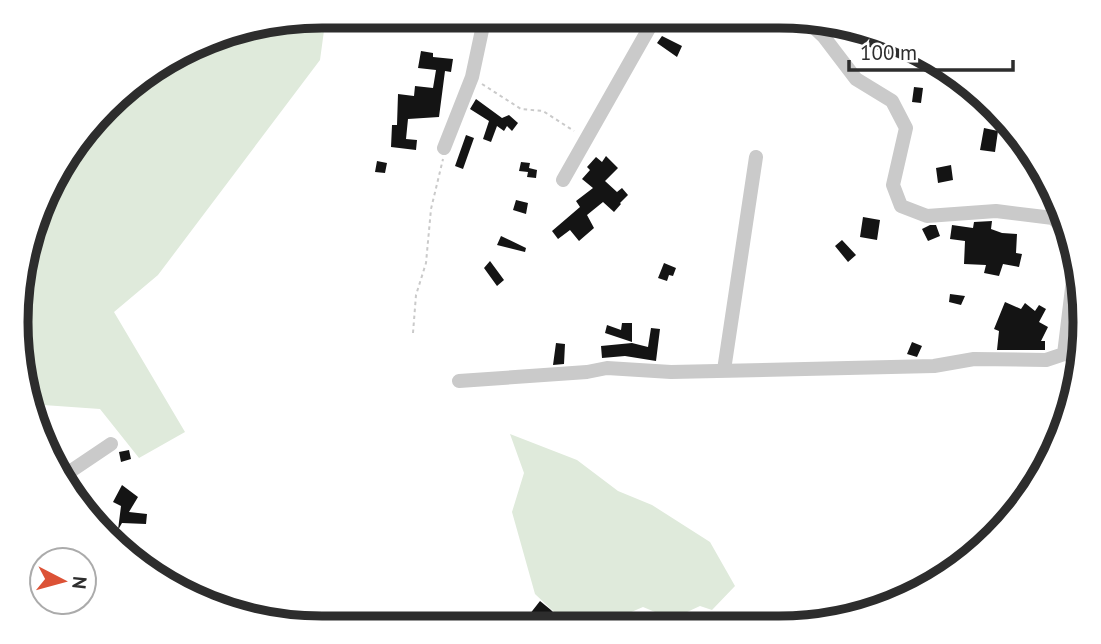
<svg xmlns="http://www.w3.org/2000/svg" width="1101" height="644" viewBox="0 0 1101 644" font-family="'PT Sans',sans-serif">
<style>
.green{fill:#dfeadb}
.building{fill:#141414}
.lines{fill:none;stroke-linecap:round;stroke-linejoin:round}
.path{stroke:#cacaca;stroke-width:2;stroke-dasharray:3.5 3.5;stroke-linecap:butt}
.minor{stroke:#cacaca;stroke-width:14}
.rim{fill:none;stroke:#2d2d2d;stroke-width:9}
</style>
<rect width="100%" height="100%" fill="#fff"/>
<!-- green -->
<path class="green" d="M326 16 320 60 158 275 114 312 185 432 139 458 100 409 29 404 16 322 32 224 68 152 136 79 224 32Z
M510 434 577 460 618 491 652 505 710 542 735 586 712 610 700 606 672 619 643 607 594 628H571L535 594 512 512 524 473Z"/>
<!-- building -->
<path class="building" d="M662 36 682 46 677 57 657 43Z
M421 51 433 53V57L453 59 451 72 445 71 439 117 408 119 406 139 417 140 416 150 391 147 392 125H397L398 94 414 96 415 86 433 88 436 70 418 68Z
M914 87 923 88 921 103 912 102Z
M476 99 502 118 509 115 518 123 512 131 507 126 504 131 497 126 491 142 483 139 489 121 470 109Z
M984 128 998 131 995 152 980 150Z
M466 135 474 138 463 169 455 166Z
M606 156 618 168 605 181 617 192 622 188 628 195 620 203 621 204 614 212 603 202 587 215 594 228 579 241 570 230 558 239 552 231 580 207 576 201 593 188 582 179 590 170 587 167 596 157 602 162Z
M377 161 387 163 385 173 375 172Z
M521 162 530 163 529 168 537 170 536 178 527 177 528 172 519 171Z
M951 165 953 180 938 183 936 168Z
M516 200 528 203 526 214 513 210Z
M863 217 880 220 877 240 860 237Z
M992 221 991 229 1002 233 1017 234 1016 253 1022 254 1019 267 1003 264 999 276 984 273 986 265 964 264 965 241 950 239 952 225 973 228 974 222Z
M930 225H936L940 236 928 241 922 229Z
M501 236 526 248 525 252 497 245Z
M842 240 856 255 848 262 835 246Z
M490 261 504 280 497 286 484 268Z
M664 263 676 268 673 276 669 275 667 281 658 278Z
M950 294 965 296 961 305 949 302Z
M1005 302 1021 309 1025 303 1035 311 1039 305 1046 309 1039 322 1048 327 1041 341H1045V350H997L999 331 994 329Z
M622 323H632V342L605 333 607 325 621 330Z
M651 328 660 329 656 361 625 356 602 358 601 346 632 343 648 347Z
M912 342 922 346 917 357 907 354Z
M556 343 565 344 564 364 553 365Z
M129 450 131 459 121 462 119 452Z
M122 485 138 497 129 512 147 514 146 524 122 523 118 530 121 506 113 502Z
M91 519 113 525 110 537Z
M192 582 210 595 204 602 184 593Z
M540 601 551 610 568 628H526L522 624Z"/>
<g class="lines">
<!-- path -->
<path class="path" d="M482 84 521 109 543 111 574 131
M413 333 416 295 426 263 431 209 443 159"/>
<!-- minor -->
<path class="minor" d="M803 17 824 37 856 79 892 101 906 128 893 185 901 206 927 216 996 211 1053 218 1066 231
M444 148 472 77 485 16
M563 180 656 16
M1076 255 1064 354 1079 356
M724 370 756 157
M459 381 587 372 607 368 671 372 934 366 974 359 1046 360 1064 354
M62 477 111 444"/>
</g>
<!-- crop -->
<path d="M0 0H1101V644H0ZM322 28H779A294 294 0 0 1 1073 322V322A294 294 0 0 1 779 616H322A294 294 0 0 1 28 322V322A294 294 0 0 1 322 28Z" fill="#fff" fill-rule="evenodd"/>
<path class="rim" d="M322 28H779A294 294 0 0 1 1073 322V322A294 294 0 0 1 779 616H322A294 294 0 0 1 28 322V322A294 294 0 0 1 322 28Z"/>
<!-- north arrow -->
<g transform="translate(63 581) rotate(96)"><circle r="33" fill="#ffffff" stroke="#ababab" stroke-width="2"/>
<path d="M0-5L12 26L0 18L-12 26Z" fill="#dc5236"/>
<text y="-10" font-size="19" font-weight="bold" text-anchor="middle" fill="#2d2d2d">N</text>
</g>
<!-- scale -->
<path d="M849 60v10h164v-10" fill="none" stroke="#2d2d2d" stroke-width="3.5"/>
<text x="860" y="60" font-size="21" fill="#2d2d2d" stroke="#ffffff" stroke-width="5" paint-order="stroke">100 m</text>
</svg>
